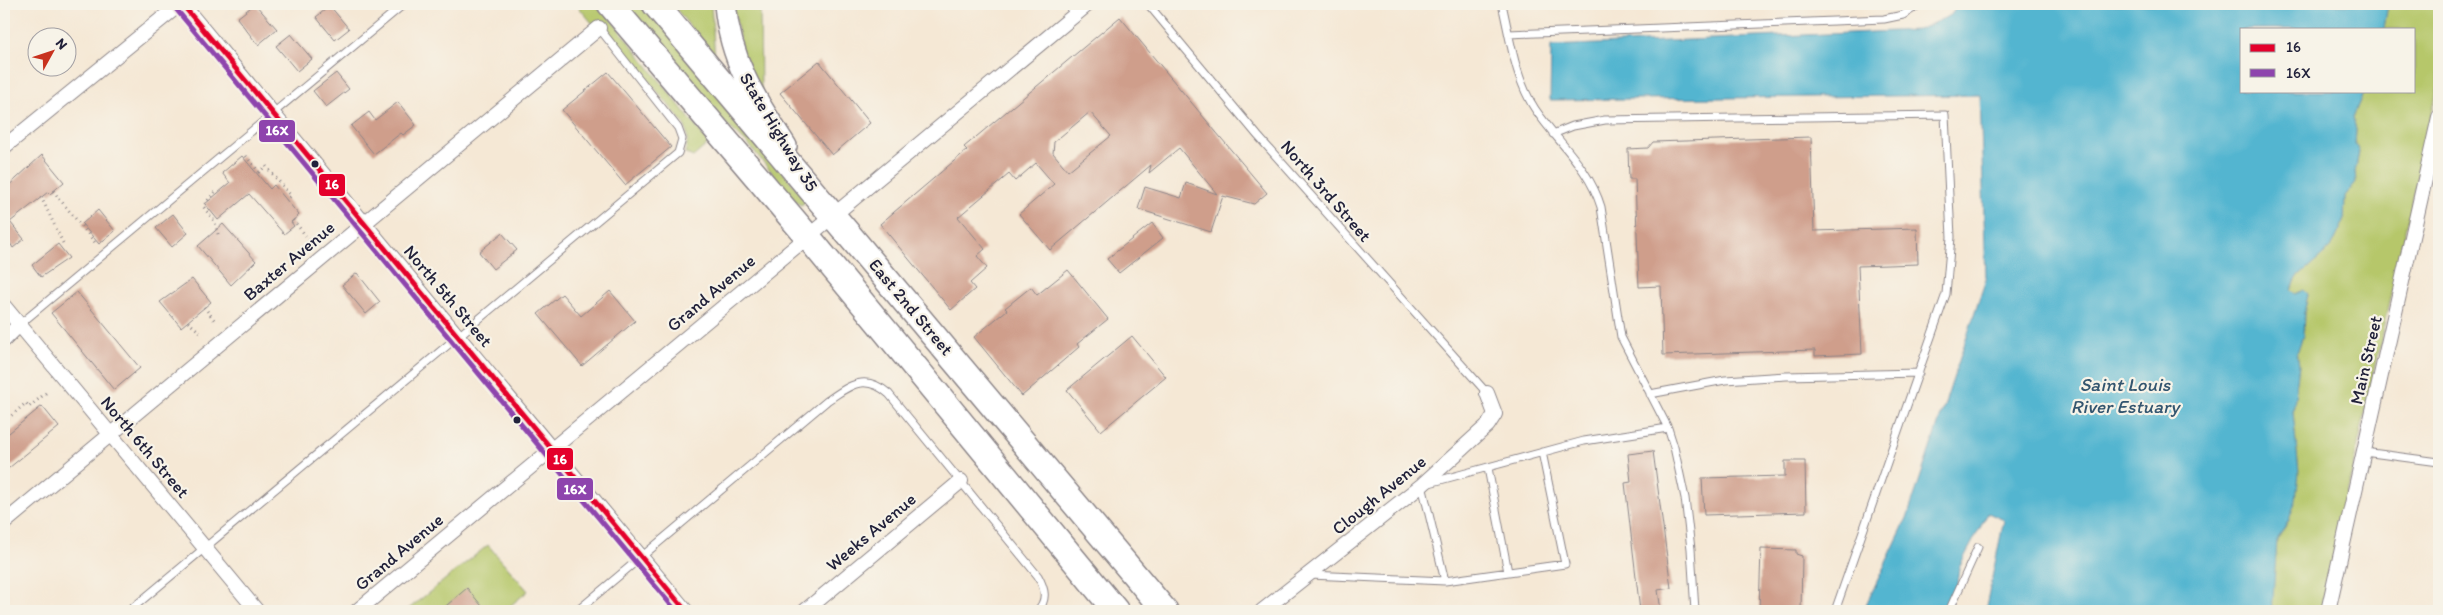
<svg xmlns="http://www.w3.org/2000/svg" width="2443" height="615" viewBox="0 0 2443 615" font-family="Itim,sans-serif">
<style>
.green{fill:#b6c76a;stroke:#6c7452}
.water{fill:#52b5d0;stroke:#3a6c86}
.building{fill:#cf9e8b;fill-rule:evenodd}
.lines{fill:none;stroke-linecap:round;stroke-linejoin:round}
.lane-casing{stroke:#8c8588;stroke-width:9}
.street-casing{stroke:#8c8588;stroke-width:16}
.primary-casing{stroke:#8c8588;stroke-width:24}
.highway-casing{stroke:#8c8588;stroke-width:28}
.path{stroke:#8c8588;stroke-width:3;stroke-dasharray:1 4;stroke-linecap:butt}
.lane{stroke:#fff;stroke-width:7}
.street{stroke:#fff;stroke-width:14}
.primary{stroke:#fff;stroke-width:21}
.highway{stroke:#fff;stroke-width:25}
.bus-1-casing{stroke:#f7f3e8;stroke-width:9}
.bus-2-casing{stroke:#f7f3e8;stroke-width:9}
.bus-1{stroke:#e4002b;stroke-width:5}
.bus-2{stroke:#8e44ad;stroke-width:5}
.bus-dot{fill:#22223b;stroke:#f7f3e8;stroke-width:2}
.labels{text-anchor:middle;dominant-baseline:central;stroke-width:4.5;stroke-linejoin:round;paint-order:stroke}
.street-label{font-size:18px;fill:#22223b;stroke:#f7f3e8}
.water-label{font-size:19px;font-style:italic;fill:#33556f;stroke:#f7f3e8}
.line-badge{stroke:#f7f3e8;stroke-width:2}
.badge-label{font-size:14px;text-anchor:middle;font-weight:bold;fill:#fff}
</style>
<rect width="100%" height="100%" fill="#f7f3e8"/>
<filter id="ink" filterUnits="userSpaceOnUse"><feTurbulence type="fractalNoise" baseFrequency=".02" numOctaves="2"/><feDisplacementMap in="SourceGraphic" scale="10" xChannelSelector="R" yChannelSelector="G"/><feConvolveMatrix kernelMatrix="1 2 1 2 8 2 1 2 1" color-interpolation-filters="sRGB"/></filter>
<filter id="wash" filterUnits="userSpaceOnUse"><feTurbulence type="fractalNoise" baseFrequency=".0096" numOctaves="4" result="noise"/><feDisplacementMap in="SourceGraphic" scale="20" xChannelSelector="R" yChannelSelector="G"/><feGaussianBlur stdDeviation="1.12" result="paint"/><feColorMatrix in="noise" values="0 0 0 0 0 0 0 0 0 0 0 0 0 0 0 0 0 1.4 0 .05"/><feComposite in="paint" operator="in"/></filter>
<g filter="url(#wash)">
<rect width="100%" height="100%" fill="#f5e8d5"/>
<!-- green -->
<path class="green" d="M576 4H599L709 143 693 157 685 153C688 142 689 133 683 123L612 35 598 30Z
M622 4H646L806 200 802 205 797 203 749 145 716 115Z
M672 4H711L715 58Z
M733 4H760L761 96 742 52Z
M2390 4H2439V82L2321 611H2272L2271 598 2277 540 2289 520 2299 473 2293 412 2299 365 2297 353 2303 335 2304 313 2308 294 2295 295 2291 290 2297 278 2331 248 2344 221 2345 196 2356 182 2355 172 2359 152 2355 144 2356 130 2353 117 2364 91H2414V29H2384L2387 10Z
M488 545 528 591 504 611H486L467 589 440 611H406Z"/>
<!-- water -->
<path class="water" d="M1957 4H2390L2387 10 2384 29H2242V91H2364L2353 117 2356 130 2355 144 2359 152 2355 172 2356 182 2345 196 2344 221 2331 248 2297 278 2291 290 2295 294 2304 290 2308 294 2304 313 2303 335 2297 353 2299 365 2293 412 2299 473 2296 499 2289 520 2277 540 2272 611H1985L2004 520 1988 513 1959 567 1957 585 1945 611H1863L1907 518 1986 279 1980 95 1550 100 1551 46 1918 30 1951 15Z"/>
<g id="blocks">
<!-- building -->
<path class="building" d="M255 4 277 29 258 45 237 18Z
M330 6 349 29 335 40 316 17Z
M1120 17 1267 193 1254 204 1223 196 1211 232 1138 209 1145 187 1181 198 1186 183 1217 194 1179 148 1149 173 1151 165 1050 250 1019 214 1054 184 1036 163 1015 181 1009 174 958 217 985 249 977 256 987 268 970 283 975 289 951 310 880 224 967 150 964 147ZM1090 112 1111 136 1068 171 1053 153 1054 142Z
M291 34 312 59 297 71 276 46Z
M819 61 870 123 832 155 780 93Z
M608 72 671 147 625 185 562 110Z
M336 73 349 89 326 107 313 91Z
M398 102 416 125 403 135 401 133 374 154 351 126 369 112 375 120Z
M1811 137 1814 231 1917 228 1918 264 1858 266 1862 354 1815 356V350L1663 355 1661 286 1639 287 1635 179H1629L1628 149 1648 148 1653 142Z
M42 155 64 182 50 194 48 192 10 222 24 239 13 248 10 243 4 248V190Z
M242 156 270 189 274 185 299 215 291 222 294 226 284 234 249 194 218 220 205 204 230 183 222 173Z
M98 210 115 231 99 244 82 224Z
M173 214 188 233 172 247 156 228Z
M1152 223 1163 238 1119 273 1107 259Z
M223 224 256 261 231 285 198 246Z
M502 233 517 250 493 269 479 252Z
M58 244 69 258 41 277 32 265Z
M1068 270 1108 319 1077 344 1079 347 1022 396 974 337 1007 310 1005 308 1031 287 1037 295Z
M357 273 380 302 366 314 342 285Z
M192 279 211 302 181 327 160 302Z
M610 291 635 321 582 366 538 314 562 294 581 316Z
M77 292 140 368 114 390 51 313Z
M1132 336 1166 377 1101 431 1067 390Z
M42 406 59 427 4 472V437Z
M1653 451 1671 588 1658 590 1661 611H1640L1625 483 1631 482 1628 454Z
M1785 461H1805L1806 512 1704 515 1702 478 1785 476Z
M1761 549 1796 550V554L1802 556 1801 611H1759Z
M467 588 486 611H440Z"/>
</g>
</g>
<g filter="url(#ink)">
<use href="#blocks" fill-opacity="0" stroke="#8c8588" stroke-width="1"/>
<g class="lines">
<!-- lane casing -->
<g class="lane-casing">
<path id="lane" d="M1148 4 1258 136 1487 393
M1502 4C1510 38 1515 79 1535 109 1558 143 1589 167 1601 207L1621 337 1668 428 1674 447 1685 498 1691 549 1695 611
M1509 34 1884 19 1903 15 1920 4
M1553 134 1573 126 1605 120 1945 115 1951 237 1946 294 1835 611
M19 325 404 4
M1650 394 1725 380 1786 376 1919 373
M2364 452 2439 462
M1488 468 1508 572
M1310 575 1445 581 1565 564 1542 452
M1445 581 1422 485 1584 441 1668 428
M129 611 678 153 682 139 678 128 599 28
M577 611 827 401C850 385 865 373 889 394L1038 576C1045 589 1048 600 1037 611
M1949 611 1978 547"/>
</g>
<!-- street casing -->
<g class="street-casing">
<path id="street" d="M182 4 686 611
M4 147 180 4
M4 306 257 611
M4 340 19 325
M4 523 599 28
M357 611 1088 4
M805 611 961 481
M1262 611 1422 485 1488 425 1495 414 1487 393
M2328 611 2439 117"/>
</g>
<!-- primary casing -->
<g class="primary-casing">
<path id="primary" d="M725 4C730 61 755 99 786 146"/>
</g>
<!-- highway casing -->
<g class="highway-casing">
<path id="highway" d="M610 4 808 237 1116 611
M655 4 1165 611"/>
</g>
<!-- path -->
<path class="path" d="M246 156 259 172 266 166 291 196 286 200
M53 191 97 245
M215 192 203 206 215 222 219 238
M41 197 64 245
M293 220 315 247
M4 252 11 246
M204 307 216 322
M188 322 200 332
M4 422 26 403 29 407 47 392"/>
<!-- lane -->
<use href="#lane" class="lane"/>
<!-- street -->
<use href="#street" class="street"/>
<!-- primary -->
<use href="#primary" class="primary"/>
<!-- highway -->
<use href="#highway" class="highway"/>
<!-- bus-1 casing -->
<g class="bus-1-casing">
<path id="bus-1" d="M182 4 686 611"/>
</g>
<!-- bus-2 casing -->
<g class="bus-2-casing">
<path id="bus-2" d="M176 9 676 611"/>
</g>
<!-- bus-1 -->
<use href="#bus-1" class="bus-1"/>
<!-- bus-2 -->
<use href="#bus-2" class="bus-2"/>
</g>
</g>
<!-- markers -->
<g class="bus-dot">
<circle cx="315" cy="164" r="4.5"/>
<circle cx="517" cy="420" r="4.5"/>
</g>
<g class="labels">
<!-- street labels -->
<g class="street-label">
<text transform="translate(779 132) rotate(59)">State Highway 35</text>
<text transform="translate(1326 191) rotate(49)">North 3rd Street</text>
<text transform="translate(289 261) rotate(-40)">Baxter Avenue</text>
<text transform="translate(711 293) rotate(-40)">Grand Avenue</text>
<text transform="translate(448 296) rotate(50)">North 5th Street</text>
<text transform="translate(911 307) rotate(50)">East 2nd Street</text>
<text transform="translate(2366 360) rotate(-77)">Main Street</text>
<text transform="translate(145 447) rotate(50)">North 6th Street</text>
<text transform="translate(1379 495) rotate(-39)">Clough Avenue</text>
<text transform="translate(871 532) rotate(-40)">Weeks Avenue</text>
<text transform="translate(399 552) rotate(-40)">Grand Avenue</text>
</g>
<!-- water labels -->
<g class="water-label">
<text x="2125" y="384">Saint Louis<tspan x="2125" dy="22">River Estuary</tspan></text>
</g>
</g>
<g class="line-badge">
<rect x="258" y="119" width="38" height="24" rx="5" fill="#8e44ad"/>
<rect x="318" y="173" width="28" height="24" rx="5" fill="#e4002b"/>
<rect x="546" y="447" width="28" height="24" rx="5" fill="#e4002b"/>
<rect x="556" y="477" width="38" height="24" rx="5" fill="#8e44ad"/>
</g>
<g class="badge-label">
<text x="277" y="135">16X</text>
<text x="332" y="189">16</text>
<text x="560" y="464">16</text>
<text x="575" y="494">16X</text>
</g>
<!-- margin -->
<rect width="2443" height="615" fill="none" stroke="#f7f3e8" stroke-width="20"/>
<!-- legend -->
<rect x="2240" y="28" width="175" height="65" fill="#f7f3e8" stroke="#a29fa3"/>
<rect x="2250" y="44" width="25" height="8" fill="#e4002b" stroke="#a29fa3"/>
<text x="2286" y="52" font-size="15" fill="#22223b">16</text>
<rect x="2250" y="69" width="25" height="8" fill="#8e44ad" stroke="#a29fa3"/>
<text x="2286" y="78" font-size="15" fill="#22223b">16X</text>
<!-- north arrow -->
<g transform="translate(52 52) rotate(50)"><circle r="24" fill="#f7f3e8" stroke="#a29fa3"/>
<path d="M0-4L9 19L0 12L-9 19Z" fill="#c8321e"/>
<text y="-8" font-size="14" font-weight="bold" text-anchor="middle" fill="#22223b">N</text>
</g>
</svg>
